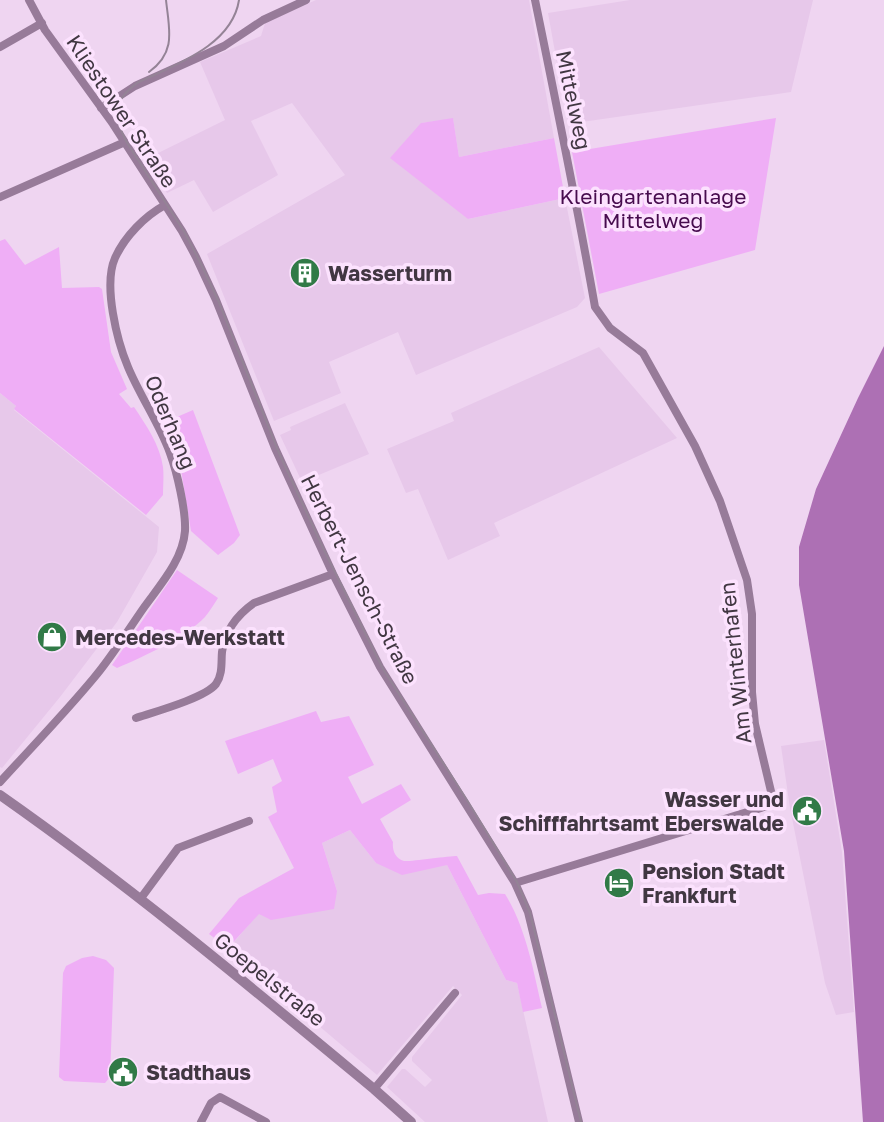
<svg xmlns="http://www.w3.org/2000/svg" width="884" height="1122" viewBox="0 0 884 1122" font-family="'Golos Text',sans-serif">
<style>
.built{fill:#e7c8ea}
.green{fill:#efaef6}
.water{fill:#ad70b4}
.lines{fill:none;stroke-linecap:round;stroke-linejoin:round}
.minor{stroke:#977b99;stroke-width:8}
.tertiary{stroke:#977b99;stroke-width:10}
.tram{stroke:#948396;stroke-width:2}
.labels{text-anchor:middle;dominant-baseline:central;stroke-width:7;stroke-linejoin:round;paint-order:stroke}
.street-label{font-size:21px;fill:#413742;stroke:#fce2fe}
.park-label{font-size:21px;fill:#470c4e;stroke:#fce2fe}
.poi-label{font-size:21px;font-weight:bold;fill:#413742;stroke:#fce2fe;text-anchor:start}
</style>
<rect width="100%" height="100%" fill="#efd5f1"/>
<!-- built -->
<path class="built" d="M316 0H529L554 138 459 157 453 119 421 123 468 219 565 198 585 298 577 307 416 375 398 332 329 362 341 393 274 421 207 254 345 175 292 103 251 121 278 175 213 212 194 180 167 193 146 159 225 120 200 62 261 36 265 23Z
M630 0H813L791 92 568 124 548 13Z
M599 347 677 438 494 523 500 536 448 560 418 489 406 493 387 449 454 421 451 413Z
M0 393 16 406 14 410 159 527 157 552 117 622 60 697 2 768 0 767Z
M345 403 369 454 302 482 280 435 291 430 290 427Z
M824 740 842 852 854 1012 836 1015 825 983 790 808 781 746Z
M350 830 376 863 447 865 506 980 517 983 548 1122H425L387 1087 402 1069H405L425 1087 432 1080 412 1061V1057L462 995 453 986 377 1075 228 949 259 913 337 891 322 843Z"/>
<!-- green -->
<path class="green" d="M453 118 459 157 554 138 565 198 468 219 390 158 421 123Z
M776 118 755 250 599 294 572 152Z
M5 239 25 265 59 247 62 288 99 287 102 289 111 352 127 389 119 394 131 408 134 407C146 425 160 445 163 467 164 476 163 486 163 495L146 515 14 409 16 406 0 393V241Z
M193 410 240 535 234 543 218 555 191 531 181 470 175 449 163 423Z
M177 570 218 598C214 604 210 611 205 617 186 637 143 657 117 668L112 665Z
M316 711 321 722 349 716 374 765 348 777 362 804 401 784 411 800 380 819 393 842C392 850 395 858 404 861 407 862 449 856 457 856L478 895 489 893 505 894C526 928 533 969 542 1008L523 1012 517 983 506 980 447 865 402 875 376 863 350 830 322 843 337 891 334 909 271 920 259 914 228 948 209 934 239 898 294 868 268 817 277 812 272 787 282 781 273 759 238 774 225 741Z
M93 956 106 960 114 968 110 1077 105 1083 64 1081 59 1077 63 973 66 966 82 958Z"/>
<!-- water -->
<path class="water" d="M884 346V1122H863L844 851 799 585V547L816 489 858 398Z"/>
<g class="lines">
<!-- minor -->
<path class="minor" d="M29 0 45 30 113 124 182 231 196 257 216 300 275 448 333 574 380 667 515 883 528 912 579 1122
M0 47 42 23
M101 108 135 86 224 46 263 20 306 0
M0 197 125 142
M136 718C154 712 205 698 216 684 223 674 221 662 222 652 225 630 237 615 254 603L333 574
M0 782C31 748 63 715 93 679 112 657 128 630 145 606 161 584 183 559 185 531 186 511 177 472 170 453 159 423 140 396 128 367 117 341 103 285 115 258 125 236 145 216 165 205
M515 883 774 804 755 724 752 692V614L747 580 720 501 695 446 643 353 610 328 595 307C577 204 556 102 535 0
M141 898 178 848 249 821
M374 1089 455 993
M201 1122 211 1103 220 1097 266 1122"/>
<!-- tertiary -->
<path class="tertiary" d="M0 795C130 886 252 988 374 1089L411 1122"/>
<!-- tram -->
<path class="tram" d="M239 0C232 46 174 65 137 83 112 102 113 115 126 141L185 233 200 262 218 300 279 453 324 550 383 669 467 800 517 882 530 913 581 1122
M149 72C177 52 169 29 166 0"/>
</g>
<!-- icons -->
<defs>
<g id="building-disc" transform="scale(1.575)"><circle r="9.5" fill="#317a47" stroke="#fce2fe"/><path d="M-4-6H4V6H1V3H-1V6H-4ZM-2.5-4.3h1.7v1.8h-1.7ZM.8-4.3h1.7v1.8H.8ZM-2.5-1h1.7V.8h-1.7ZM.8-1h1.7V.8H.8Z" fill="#fff"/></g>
<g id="shop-disc" transform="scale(1.575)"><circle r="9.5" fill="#317a47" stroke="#fce2fe"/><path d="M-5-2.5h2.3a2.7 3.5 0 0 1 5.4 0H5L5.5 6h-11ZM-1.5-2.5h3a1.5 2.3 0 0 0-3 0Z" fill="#fff"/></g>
<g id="civic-disc" transform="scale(1.575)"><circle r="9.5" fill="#317a47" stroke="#fce2fe"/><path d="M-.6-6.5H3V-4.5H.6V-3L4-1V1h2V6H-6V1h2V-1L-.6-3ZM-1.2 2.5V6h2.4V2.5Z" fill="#fff"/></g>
<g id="hotel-disc" transform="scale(1.575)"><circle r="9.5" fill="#317a47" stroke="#fce2fe"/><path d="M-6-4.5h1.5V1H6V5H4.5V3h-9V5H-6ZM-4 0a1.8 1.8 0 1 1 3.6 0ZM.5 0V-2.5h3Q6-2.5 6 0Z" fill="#fff"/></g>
</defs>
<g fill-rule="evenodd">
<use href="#building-disc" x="305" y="273"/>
<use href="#shop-disc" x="52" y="637"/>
<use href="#civic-disc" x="807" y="811"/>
<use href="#hotel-disc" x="619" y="883"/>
<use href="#civic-disc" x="123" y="1072"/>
</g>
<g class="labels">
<!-- street labels -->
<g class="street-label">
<text transform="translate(574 100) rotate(78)">Mittelweg</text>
<text transform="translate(122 111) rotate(56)">Kliestower Straße</text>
<text transform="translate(171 422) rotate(67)">Oderhang</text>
<text transform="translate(360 579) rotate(63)">Herbert-Jensch-Straße</text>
<text transform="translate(735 663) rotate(-96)">Am Winterhafen</text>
<text transform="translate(270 979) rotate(39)">Goepelstraße</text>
</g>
<!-- park labels -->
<g class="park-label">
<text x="653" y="196">Kleingartenanlage<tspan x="653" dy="24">Mittelweg</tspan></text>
</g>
<!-- poi labels -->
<g class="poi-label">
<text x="328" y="273">Wasserturm</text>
<text x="75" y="637">Mercedes-Werkstatt</text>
<text x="784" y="799" text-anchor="end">Wasser und<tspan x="784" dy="24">Schifffahrtsamt Eberswalde</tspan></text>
<text x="642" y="871">Pension Stadt<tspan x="642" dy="24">Frankfurt</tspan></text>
<text x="146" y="1072">Stadthaus</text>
</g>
</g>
</svg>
